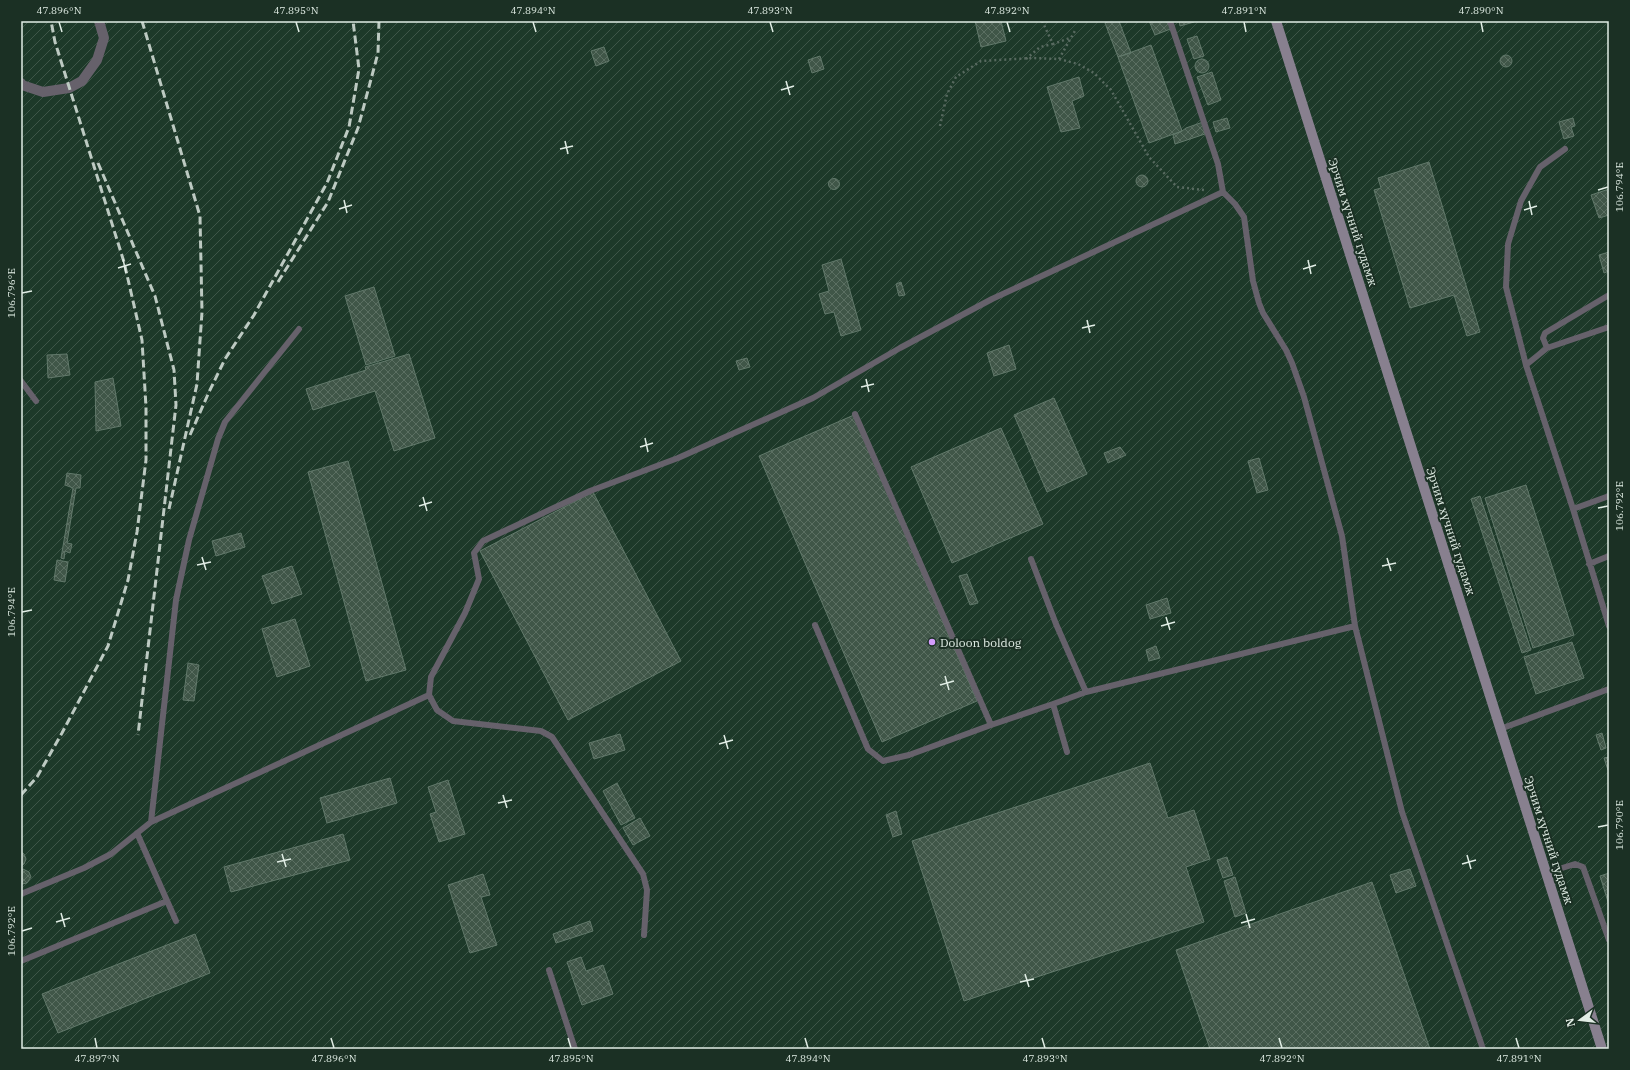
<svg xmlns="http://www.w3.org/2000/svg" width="1630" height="1070" viewBox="0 0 1630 1070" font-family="'IBM Plex Serif',serif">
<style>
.industrial{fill:url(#industrial-furrows)}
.building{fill:url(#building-cross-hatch);stroke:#62796b}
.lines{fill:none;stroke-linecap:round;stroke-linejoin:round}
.path{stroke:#586a60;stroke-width:2.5;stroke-dasharray:2 3;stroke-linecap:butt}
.service{stroke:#66616b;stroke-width:6}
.minor{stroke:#66616b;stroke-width:10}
.secondary{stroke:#88808f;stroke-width:10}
.rail{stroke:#bdcac2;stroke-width:3;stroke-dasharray:8 4;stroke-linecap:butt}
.ticks{fill:none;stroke:#e1ede5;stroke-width:1.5}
.poi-dot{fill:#d39cfc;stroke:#1b3024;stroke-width:1.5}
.labels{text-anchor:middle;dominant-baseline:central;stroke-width:4;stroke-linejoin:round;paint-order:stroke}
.street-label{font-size:12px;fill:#e1ede5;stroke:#1b3024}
.poi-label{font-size:12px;fill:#e1ede5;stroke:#1b3024;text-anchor:start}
.neatline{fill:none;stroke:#e1ede5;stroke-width:1.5}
.ticks-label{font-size:10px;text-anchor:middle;fill:#e1ede5}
</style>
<defs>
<pattern id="industrial-furrows" width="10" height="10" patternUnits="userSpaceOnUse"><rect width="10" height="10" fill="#1d3929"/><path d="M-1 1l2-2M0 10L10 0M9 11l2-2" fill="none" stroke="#3e5648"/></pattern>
<pattern id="building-cross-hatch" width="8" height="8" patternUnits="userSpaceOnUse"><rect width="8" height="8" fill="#405648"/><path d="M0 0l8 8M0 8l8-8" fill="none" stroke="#5b6f62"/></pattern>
</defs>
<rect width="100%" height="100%" fill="#1b3024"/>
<!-- industrial -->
<path class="industrial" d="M21 21H1609V1049H21Z"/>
<!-- building -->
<path class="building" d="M975 21H1001L1006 41 981 47Z
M1110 21H1119L1131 53 1118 57 1105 23Z
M1149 21H1170L1173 28 1155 35Z
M1179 21H1193L1194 22 1180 26Z
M1197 36 1204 56 1194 59 1187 39Z
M1151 45 1182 131 1149 143 1118 57Z
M604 47 609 61 596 66 591 51Z
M1500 61a6 6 0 1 1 12 0a6 6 0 1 1-12 0Z
M820 56 824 69 812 73 808 60Z
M1195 66a7 7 0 1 1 14 0a7 7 0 1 1-14 0Z
M1212 72 1221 100 1208 105 1197 77Z
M1079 77 1084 96 1072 101 1080 128 1061 132 1047 87Z
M1227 118 1230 128 1216 132 1213 122Z
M1573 118 1575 126 1571 127 1574 136 1564 139 1559 122Z
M1203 122 1205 134 1175 144 1173 135 1182 131 1186 128Z
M1429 162 1480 332 1467 336 1454 295 1410 308 1374 190 1381 188 1378 178Z
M1136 181a6 6 0 1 1 12 0a6 6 0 1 1-12 0Z
M828.5 184a5.5 5.5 0 1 1 11 0a5.5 5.5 0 1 1-11 0Z
M1609 189V215L1599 218 1591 195Z
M1609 252V271L1604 273 1599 255Z
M841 259 861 330 841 336 834 312 825 314 819 294 829 291 822 265Z
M901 282 905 295 899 296 896 284Z
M374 287 395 356 366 365 345 296Z
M1009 345 1016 369 994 376 987 353Z
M67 354 70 375 48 378 47 355Z
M409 354 435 438 394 451 375 391 313 410 306 389 366 370 365 367Z
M747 358 750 367 739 370 736 361Z
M113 378 121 426 96 431 95 382Z
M1054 398 1087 474 1047 492 1014 415Z
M854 415 977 701 882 742 759 456Z
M1001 428 1043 524 952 563 911 467Z
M1120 447 1126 455 1108 463 1104 453Z
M1259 458 1268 490 1257 493 1248 461Z
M348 461 406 670 366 681 308 472Z
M67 473 81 475 80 488H76L67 543 72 544 70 553 65 551 64 559 61 558 73 488 65 485Z
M1526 485 1574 635 1533 648 1485 498Z
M593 492 681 661 568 720 480 551Z
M1480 496 1531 650 1522 653 1471 499Z
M241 533 245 547 216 556 212 541Z
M57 560 68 562 65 582 54 580Z
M292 566 302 594 272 604 262 576Z
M967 574 978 603 970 605 959 576Z
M1167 598 1171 613 1150 619 1146 605Z
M295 619 310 666 277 677 262 629Z
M1572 642 1584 678 1536 694 1524 657Z
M1156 646 1160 658 1149 661 1146 650Z
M188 663 199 665 194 701 183 700Z
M1602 733 1606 748 1601 750 1596 735Z
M620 734 625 750 594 759 589 743Z
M1609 757V769L1608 770 1604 758Z
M1150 763 1168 818 1194 810 1210 859 1186 867 1204 922 964 1001 912 841Z
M390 778 397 803 327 823 320 798Z
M448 780 465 834 439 842 430 814 436 812 428 787Z
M617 783 635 818 621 825 603 791Z
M896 811 902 834 893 837 886 815Z
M640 818 650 836 633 845 623 828Z
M343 834 350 860 231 892 224 867Z
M21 852 24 854 26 859 24 864 21 866Z
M1227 857 1233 875 1223 878 1217 860Z
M23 869 29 872 31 877 27 883 22 884H21V870Z
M1410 869 1416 886 1396 893 1390 875Z
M1609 873V905L1600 876Z
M483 874 490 895 481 897 497 945 470 953 448 885Z
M1235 877 1246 913 1235 917 1224 881Z
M1372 882 1430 1049H1210L1176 950Z
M590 921 593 931 556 943 553 934Z
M195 934 210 973 58 1033 42 994Z
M581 957 586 971 603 965 613 994 582 1005 567 962Z"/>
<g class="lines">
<!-- path -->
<path class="path" d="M1042 21 1053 44 1070 38
M1026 59 1040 47 1053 44
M1059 59 1076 29
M940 126 947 94 956 77 981 61 1032 58 1059 59 1078 64 1094 73 1111 90 1149 157 1177 187 1204 190"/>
<!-- service -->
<path class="service" d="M1170 21 1218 164 1223 192 1235 204 1244 217 1253 281 1259 303 1263 313 1286 350 1292 363 1304 397 1342 536 1355 626 1402 812 1483 1049
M1609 327 1547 348 1526 365 1573 509 1609 626
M1547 348 1543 338 1545 333 1609 295
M1526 365 1506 287 1508 244 1521 201 1536 174 1540 167 1565 149
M21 381 36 401
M855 414 991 725
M1573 509 1609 496
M1031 559 1056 624 1086 692
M1589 564 1609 556
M815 625 868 749 883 761 909 755 991 725 1053 704
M1500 729 1609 689
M1067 752 1053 704 1086 692 1355 626
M151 822 176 600 189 540 218 439 225 422 299 329
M137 833 176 921
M1546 873 1575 864 1583 867 1609 940
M21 894 84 868 111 854 151 822 429 695
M644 935 647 890 643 874 552 737 541 731 453 721 437 710 429 695 431 677 465 613 479 579 474 553 483 541 590 491 678 458 813 398 900 348 992 299 1223 192
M21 961 167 901
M549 970 575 1049"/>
<!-- minor -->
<path class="minor" d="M21 83 22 85 43 92 69 88 82 81 97 60 104 38 99 21"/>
<!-- secondary -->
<path class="secondary" d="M1276 21 1602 1049"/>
<!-- rail -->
<path class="rail" d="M142 21 200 216 202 312 197 384 169 509
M98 163 155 296 174 370 176 405 138 735
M278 282 328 202 358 128 378 53 379 21
M190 435 209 392 225 359 254 315 327 183 349 127 359 69 353 21
M21 795 37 777 62 733 108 646 128 580 137 532 146 460V407L142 340 124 262 55 42 51 21"/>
</g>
<!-- ticks -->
<path class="ticks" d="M59 22 62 32M296 22 299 32M533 22 536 32M770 22 773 32M1007 22 1010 32M1244 22 1246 32M1481 22 1483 32M786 81 790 95M781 90 794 86M565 141 568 154M560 149 573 146M1598 190 1608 187M344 200 347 213M1529 201 1532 215M339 209 352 205M1524 210 1537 206M123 259 126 273M1308 260 1311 274M118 268 131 264M1303 269 1316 265M22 293 32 291M1087 320 1090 333M1082 328 1095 325M866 379 869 392M861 387 874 384M645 438 648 452M640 447 653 443M423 497 427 511M419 506 432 502M1598 508 1608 506M202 557 206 570M1387 558 1391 571M197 565 211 562M1382 566 1396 563M22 612 32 610M1166 617 1170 630M1161 626 1175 622M945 676 949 690M940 685 954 681M724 735 728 749M719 744 733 740M503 795 507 808M498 803 512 800M1598 827 1608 825M282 854 286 867M1467 855 1471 869M277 862 291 859M1462 864 1476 860M61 913 65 927M1246 914 1250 928M56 922 70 918M1241 923 1255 919M22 931 32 928M1025 974 1029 987M1020 982 1034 979M95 1038 97 1048M331 1038 334 1048M568 1038 571 1048M805 1038 808 1048M1042 1038 1045 1048M1279 1038 1282 1048M1516 1038 1519 1048"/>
<!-- markers -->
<circle class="poi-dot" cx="932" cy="642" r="4"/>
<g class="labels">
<!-- street labels -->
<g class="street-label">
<text transform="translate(1353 222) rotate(72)">Эрчим хүчний гудамж</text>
<text transform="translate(1451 531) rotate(72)">Эрчим хүчний гудамж</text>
<text transform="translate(1549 840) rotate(72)">Эрчим хүчний гудамж</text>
</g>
<!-- poi labels -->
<g class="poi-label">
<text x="940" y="642">Doloon boldog</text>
</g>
</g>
<!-- border -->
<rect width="1630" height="1070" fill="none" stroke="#1b3024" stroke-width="44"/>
<!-- north arrow -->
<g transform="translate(1580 1020) rotate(255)" stroke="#1b3024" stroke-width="3" paint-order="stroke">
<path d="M0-3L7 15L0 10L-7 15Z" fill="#e1ede5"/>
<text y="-6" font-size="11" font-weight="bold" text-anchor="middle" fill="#e1ede5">N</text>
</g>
<rect x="22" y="22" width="1586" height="1026" class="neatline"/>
<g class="ticks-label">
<text x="59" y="14">47.896°N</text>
<text x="296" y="14">47.895°N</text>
<text x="533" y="14">47.894°N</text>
<text x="770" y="14">47.893°N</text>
<text x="1007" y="14">47.892°N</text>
<text x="1244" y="14">47.891°N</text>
<text x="1481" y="14">47.890°N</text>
<text transform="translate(1619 187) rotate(-90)" y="4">106.794°E</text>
<text transform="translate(11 293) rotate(-90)" y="4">106.796°E</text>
<text transform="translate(1619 506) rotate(-90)" y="4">106.792°E</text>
<text transform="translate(11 612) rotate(-90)" y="4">106.794°E</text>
<text transform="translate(1619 825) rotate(-90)" y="4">106.790°E</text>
<text transform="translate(11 931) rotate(-90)" y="4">106.792°E</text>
<text x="97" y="1062">47.897°N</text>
<text x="334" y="1062">47.896°N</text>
<text x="571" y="1062">47.895°N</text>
<text x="808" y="1062">47.894°N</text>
<text x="1045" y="1062">47.893°N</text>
<text x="1282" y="1062">47.892°N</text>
<text x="1519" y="1062">47.891°N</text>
</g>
</svg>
